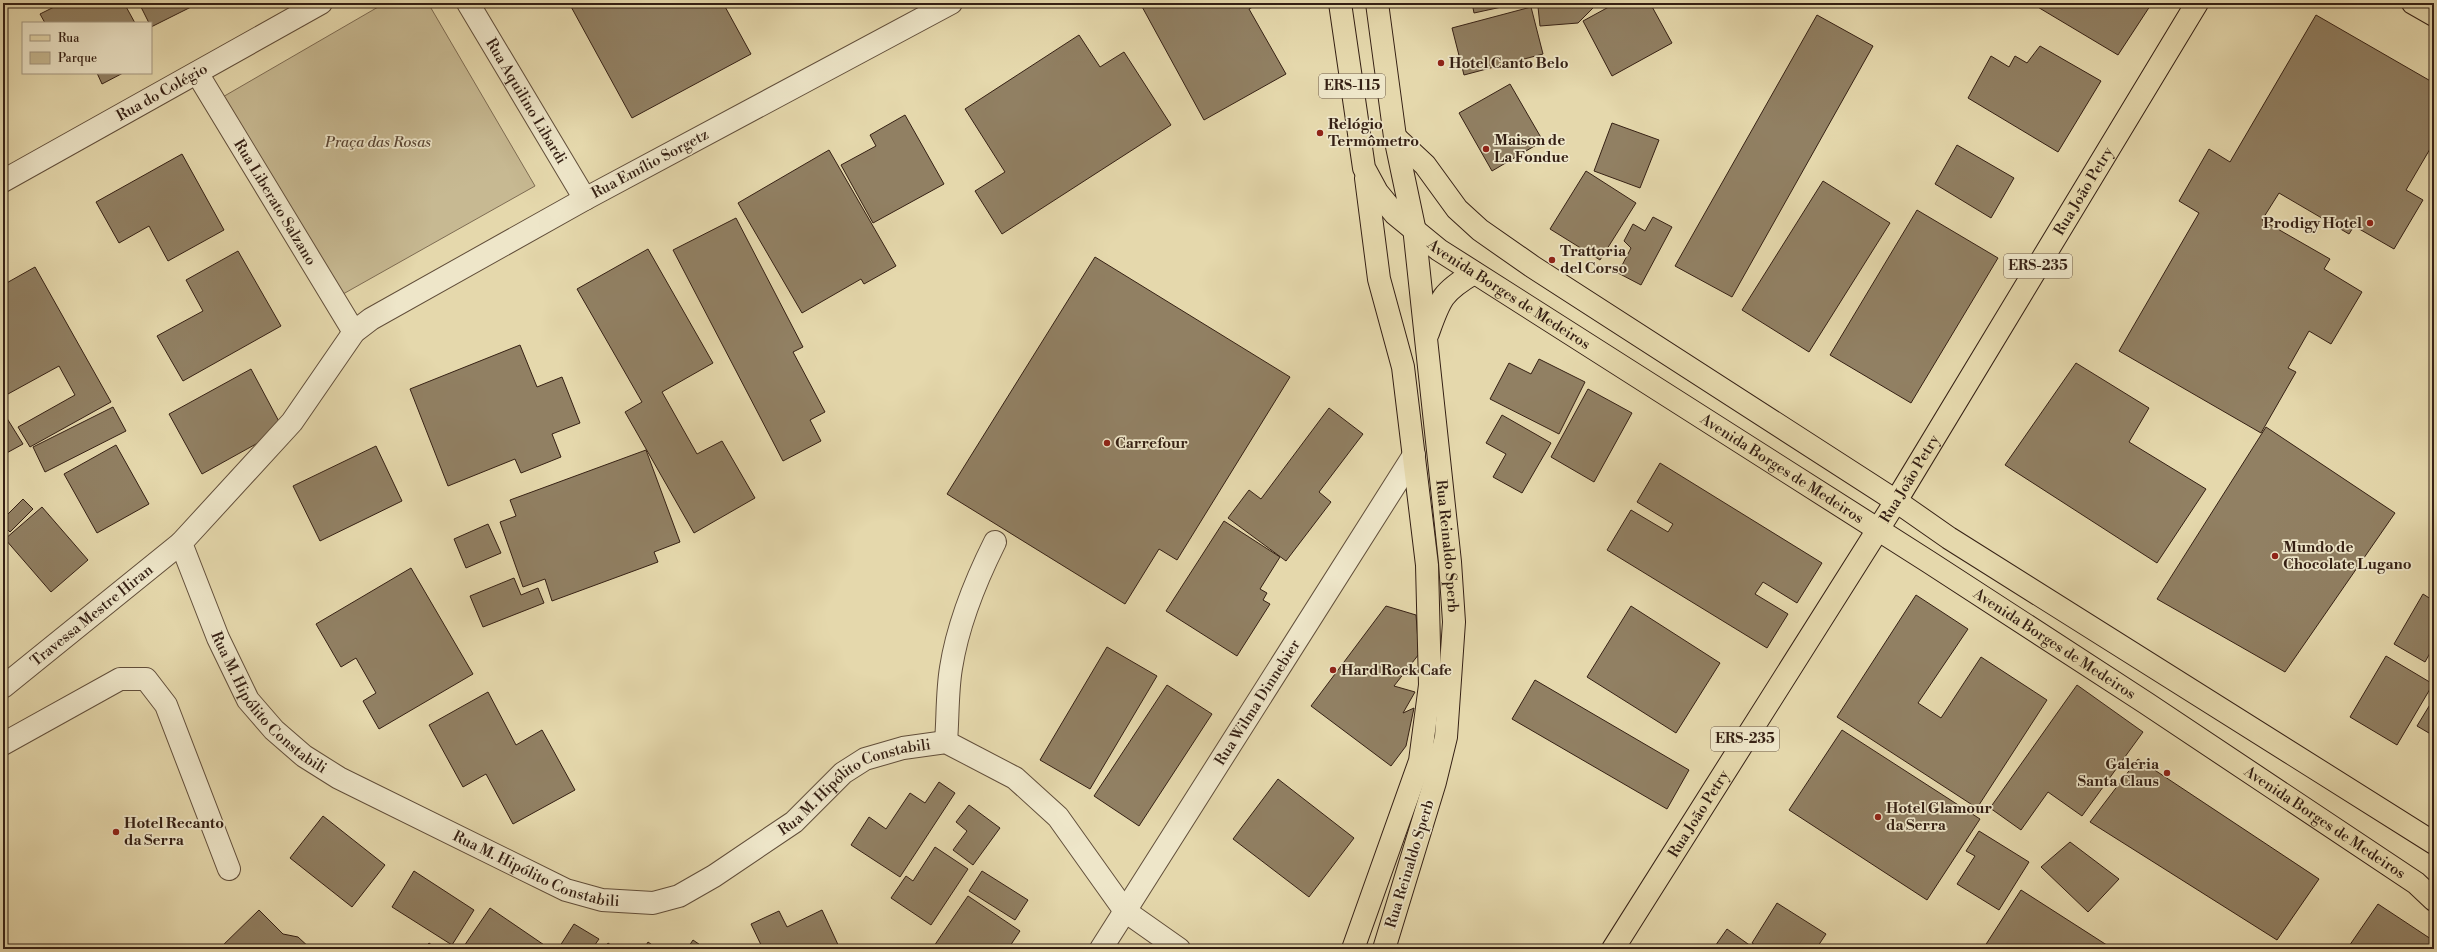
<svg xmlns="http://www.w3.org/2000/svg" width="2437" height="952" viewBox="0 0 2437 952" font-family="'Libre Bodoni',serif">
<style>
.green{fill:#c7b992;stroke:#7e6c53}
.building{fill:#918063;stroke:#352014}
.lines{fill:none;stroke-linecap:round;stroke-linejoin:round}
.minor-casing{stroke:#614e3a;stroke-width:24}
.major-casing{stroke:#352014;stroke-width:24}
.minor{stroke:#eee6c9;stroke-width:22}
.major{stroke:#e5d8ac;stroke-width:22}
.poi-dot{fill:#8f2418;stroke:#eee6c9;stroke-width:1.5}
.labels{text-anchor:middle;dominant-baseline:central;stroke-width:3.5;stroke-linejoin:round;paint-order:stroke}
.shield{fill:#eee6c9;stroke:#6c5b4a;stroke-width:1}
.shield-label{font-size:14px;font-weight:bold;fill:#352014}
.poi-label{font-size:15px;font-weight:bold;fill:#352014;stroke:#eee6c9;text-anchor:start}
.street-label{font-size:15px;fill:#352014;stroke:#eee6c9}
.park-label{font-size:15px;font-style:italic;fill:#5a4634;stroke:#eee6c9}
</style>
<rect width="100%" height="100%" fill="#e5d8ac"/>
<filter id="stains"><feTurbulence type="fractalNoise" baseFrequency=".005" numOctaves="4"/><feColorMatrix values="0 0 0 0 .2 0 0 0 0 .09 0 0 0 0 .02 0 0 0 .5 -.17"/></filter>
<radialGradient id="worn" r=".72"><stop offset=".6" stop-color="#630" stop-opacity="0"/><stop offset="1" stop-color="#630" stop-opacity=".3"/></radialGradient>
<!-- green -->
<path class="green" d="M385 3H428L535 186 336 298 221 98Z"/>
<!-- building -->
<path class="building" d="M54 3H124L135 23H45L40 14 56 6Z
M139 3H199L151 27V23H149Z
M569 3H723L751 54 632 118Z
M1140 3H1260L1249 9 1286 74 1204 120Z
M1472 3H1520L1474 13Z
M1580 3H1598L1578 23 1540 26 1538 7Z
M1616 3H1650L1672 43 1612 76 1583 21Z
M2031 3H2152L2118 55Z
M1531 7 1543 54 1464 75 1452 28Z
M1817 15 1873 46 1732 297 1675 266Z
M2316 15 2434 83V151L2430 149 2406 190 2423 200 2394 249 2354 226 2349 234 2279 193 2262 220 2330 259 2324 269 2362 292 2331 344 2309 331 2288 368 2296 372 2261 433 2119 351 2199 213 2179 201 2209 149 2230 162Z
M1079 35 1100 67 1124 52 1171 125 1002 234 975 191 1005 172 965 109Z
M2040 46 2101 81 2058 152 1968 98 1991 56 2009 67 2015 56 2027 63Z
M97 73H123L102 84Z
M1510 84 1543 141 1492 171 1459 113Z
M905 115 944 184 873 223 841 165 876 146 870 135Z
M1612 123 1659 140 1640 188 1594 171Z
M1957 145 2014 178 1991 218 1935 184Z
M829 150 896 266 864 284 861 279 802 313 738 203Z
M182 154 224 230 168 261 149 226 119 243 96 202Z
M1586 171 1636 203 1600 260 1550 229Z
M1823 181 1890 223 1809 352 1742 310Z
M1917 210 1998 258 1911 403 1830 355Z
M1653 217 1672 227 1641 285 1618 273 1631 248 1624 241 1633 224 1645 231Z
M736 218 803 347 793 352 825 412 810 420 821 441 783 461 673 250Z
M648 249 713 363 662 392 697 454 722 441 755 498 694 533 625 412 642 402 577 289Z
M238 251 281 326 183 381 157 336 203 311 186 280Z
M1095 257 1290 377 1177 560 1159 549 1125 604 947 494Z
M35 267 111 402 30 447 18 427 75 395 59 366 8 394 3 385V285Z
M520 345 537 387 562 377 580 423 552 434 561 457 521 473 515 459 448 486 410 389Z
M1539 359 1585 382 1559 434 1490 399 1509 363 1531 374Z
M2076 363 2149 408 2129 442 2206 489 2157 563 2005 465Z
M251 369 283 429 202 474 169 414Z
M1588 389 1632 413 1594 482 1551 457Z
M113 407 126 431 45 472 33 447Z
M1329 408 1363 434 1319 492 1331 502 1286 561 1228 518 1249 490 1261 499Z
M3 412 23 444 3 455Z
M1502 415 1551 443 1522 493 1493 477 1506 454 1486 443Z
M2266 427 2395 513 2285 672 2157 599Z
M116 445 149 504 97 533 64 474Z
M376 446 402 501 320 541 293 486Z
M646 450 680 542 654 552 658 562 552 601 545 579 523 587 500 522 516 516 510 500Z
M1660 463 1822 563 1797 603 1763 582 1755 594 1788 614 1767 648 1607 550 1631 510 1668 532 1673 524 1637 502Z
M23 499 33 509 10 532 3 525V519Z
M42 507 88 560 51 592 5 539Z
M1224 521 1280 557 1260 589 1267 593 1263 600 1270 604 1237 656 1166 611Z
M488 524 501 553 466 568 454 539Z
M411 568 473 674 379 729 363 701 376 693 356 658 341 667 316 624Z
M514 578 521 595 538 588 544 603 483 627 470 596Z
M2423 594 2434 601V646L2425 662 2394 644Z
M1916 595 1968 629 1918 703 1941 718 1981 657 2047 700 1977 808 1837 717Z
M1386 606 1416 615 1419 654 1394 686 1415 692 1403 713 1414 708 1406 746 1391 766 1311 706Z
M1631 606 1720 663 1676 733 1587 677Z
M1107 647 1157 676 1090 789 1040 760Z
M2386 656 2433 684 2397 745 2350 717Z
M1535 680 1689 770 1667 809 1512 719Z
M1167 685 1212 714 1139 826 1094 796Z
M2077 685 2143 732 2082 816 2048 792 2021 830 1990 808Z
M488 692 516 745 542 730 575 790 513 824 486 774 463 787 429 725Z
M2434 698V736L2417 726Z
M1842 730 1980 819 1927 900 1789 810Z
M2138 759 2319 879 2277 940 2090 822Z
M1278 779 1354 838 1309 897 1233 839Z
M939 782 955 793 900 877 851 845 869 817 886 829 910 793 925 803Z
M969 805 1000 828 973 865 953 850 967 831 956 822Z
M323 816 385 865 352 907 290 858Z
M1979 831 2029 862 1999 910 1957 884 1975 856 1966 851Z
M2070 842 2119 879 2088 912 2041 867Z
M935 847 968 869 931 925 891 898 906 876 913 881Z
M414 871 474 910 452 945 392 907Z
M982 871 1028 900 1015 920 969 891Z
M2021 890 2113 949H1983Z
M968 896 1020 931 1008 949H932Z
M1777 903 1826 934 1816 949H1762L1752 943Z
M2378 904 2434 941V949H2347Z
M490 908 550 949H462Z
M259 910 283 934 298 937 311 949H219Z
M822 910 840 949H763L751 924 779 911 787 927Z
M574 924 599 939 592 949H558Z
M1727 929 1755 949H1713Z
M693 940 706 949H687Z
M648 942 658 949H644Z
M429 943 437 949H424Z
M608 943 616 949H604Z"/>
<g class="lines">
<!-- minor casing -->
<g class="minor-casing">
<g id="minor">
<path id="s1" d="M468 3 585 199"/>
<path id="s2" d="M951 3 585 199 371 319 354 332 292 422 181 543 218 638 248 700 274 730 304 756 339 778 566 890 602 900 653 903 679 896 714 876 794 822 843 773 865 759 903 748 946 742 1015 778 1058 817 1125 911 1179 949"/>
<path id="s3" d="M197 73 354 332"/>
<path id="s4" d="M3 181 321 3"/>
<path id="s5" d="M3 687 181 543"/>
<path d="M946 742C948 717 947 692 951 668 958 623 975 582 995 542"/>
<path d="M3 744 120 679H146L166 705 229 869"/>
<path id="s6" d="M1101 949 1414 455"/>
</g>
</g>
<!-- major casing -->
<g class="major-casing">
<g id="major">
<path id="s7" d="M1340 3 1364 168 1377 192 1395 214 1439 250 1929 562 2146 703 2416 883 2434 900"/>
<path id="s8" d="M1377 3 1395 137 1414 227 1450 562 1454 622 1446 737 1435 782 1384 949"/>
<path d="M2413 3 2434 15"/>
<path d="M1395 137 1425 165 1457 209 1480 230 1533 267 1896 501 1949 538 2434 843"/>
<path d="M1428 333C1440 299 1442 292 1474 273"/>
<path d="M1353 949 1420 761 1430 685 1427 565 1403 367 1379 279 1366 178"/>
<path id="s9" d="M1613 949 1896 501 2197 3"/>
</g>
</g>
<!-- minor -->
<use href="#minor" class="minor"/>
<!-- major -->
<use href="#major" class="major"/>
</g>
<!-- markers -->
<g class="poi-dot">
<circle cx="1441" cy="63" r="4"/>
<circle cx="1320" cy="133" r="4"/>
<circle cx="1486" cy="149" r="4"/>
<circle cx="2370" cy="223" r="4"/>
<circle cx="1552" cy="260" r="4"/>
<circle cx="1107" cy="443" r="4"/>
<circle cx="2275" cy="556" r="4"/>
<circle cx="1333" cy="670" r="4"/>
<circle cx="2167" cy="773" r="4"/>
<circle cx="1878" cy="817" r="4"/>
<circle cx="116" cy="832" r="4"/>
</g>
<g class="labels">
<!-- shield labels -->
<g class="shield">
<rect x="1319" y="74" width="66" height="24" rx="3"/>
<rect x="2004" y="254" width="68" height="24" rx="3"/>
<rect x="1711" y="727" width="68" height="24" rx="3"/>
</g>
<g class="shield-label">
<text x="1352" y="86">ERS-115</text>
<text x="2038" y="266">ERS-235</text>
<text x="1745" y="739">ERS-235</text>
</g>
<!-- poi labels -->
<g class="poi-label">
<text x="1449" y="63">Hotel Canto Belo</text>
<text x="1328" y="124">Relógio<tspan x="1328" dy="17">Termômetro</tspan></text>
<text x="1494" y="140">Maison de<tspan x="1494" dy="17">La Fondue</tspan></text>
<text x="2362" y="223" text-anchor="end">Prodigy Hotel</text>
<text x="1560" y="251">Trattoria<tspan x="1560" dy="17">del Corso</tspan></text>
<text x="1115" y="443">Carrefour</text>
<text x="2283" y="547">Mundo de<tspan x="2283" dy="17">Chocolate Lugano</tspan></text>
<text x="1341" y="670">Hard Rock Cafe</text>
<text x="2159" y="764" text-anchor="end">Galeria<tspan x="2159" dy="17">Santa Claus</tspan></text>
<text x="1886" y="808">Hotel Glamour<tspan x="1886" dy="17">da Serra</tspan></text>
<text x="124" y="823">Hotel Recanto<tspan x="124" dy="17">da Serra</tspan></text>
</g>
<!-- street labels -->
<g class="street-label">
<text stroke="none"><textPath href="#s4" startOffset="182">Rua do Colégio</textPath></text>
<text stroke="none"><textPath href="#s1" startOffset="114">Rua Aquilino Libardi</textPath></text>
<text transform="translate(650 164) rotate(-28)">Rua Emílio Sorgetz</text>
<text stroke="none"><textPath href="#s9" startOffset="892">Rua João Petry</textPath></text>
<text stroke="none"><textPath href="#s3" startOffset="151">Rua Liberato Salzano</textPath></text>
<text stroke="none"><textPath href="#s7" startOffset="362">Avenida Borges de Medeiros</textPath></text>
<text stroke="none"><textPath href="#s7" startOffset="686">Avenida Borges de Medeiros</textPath></text>
<text stroke="none"><textPath href="#s9" startOffset="556">Rua João Petry</textPath></text>
<text stroke="none"><textPath href="#s8" startOffset="548">Rua Reinaldo Sperb</textPath></text>
<text stroke="none"><textPath href="#s5" startOffset="114">Travessa Mestre Hiran</textPath></text>
<text stroke="none"><textPath href="#s7" startOffset="1010">Avenida Borges de Medeiros</textPath></text>
<text stroke="none"><textPath href="#s2" startOffset="1141">Rua M. Hipólito Constabili</textPath></text>
<text stroke="none"><textPath href="#s6" startOffset="292">Rua Wilma Dinnebier</textPath></text>
<text stroke="none"><textPath href="#s2" startOffset="1825">Rua M. Hipólito Constabili</textPath></text>
<text stroke="none"><textPath href="#s9" startOffset="160">Rua João Petry</textPath></text>
<text stroke="none"><textPath href="#s7" startOffset="1334">Avenida Borges de Medeiros</textPath></text>
<text transform="translate(1410 864) rotate(-73)">Rua Reinaldo Sperb</text>
<text stroke="none"><textPath href="#s2" startOffset="1465">Rua M. Hipólito Constabili</textPath></text>
</g>
<!-- park labels -->
<g class="park-label">
<text x="378" y="142">Praça das Rosas</text>
</g>
</g>
<!-- margin -->
<rect width="2437" height="952" fill="none" stroke="#e5d8ac" stroke-width="16"/>
<rect x="4" y="4" width="2429" height="944" fill="none" stroke="#352014" stroke-width="2"/>
<rect x="8" y="8" width="2421" height="936" fill="none" stroke="#352014"/>
<!-- legend -->
<rect x="22" y="22" width="130" height="52" fill="#eee6c9" stroke="#a49781"/>
<rect x="30" y="35" width="20" height="6" fill="#e5d8ac" stroke="#a49781"/>
<text x="58" y="42" font-size="12" fill="#352014">Rua</text>
<rect x="30" y="52" width="20" height="12" fill="#c7b992" stroke="#a49781"/>
<text x="58" y="62" font-size="12" fill="#352014">Parque</text>
<rect width="100%" height="100%" filter="url(#stains)"/>
<rect width="100%" height="100%" fill="url(#worn)"/>
</svg>
